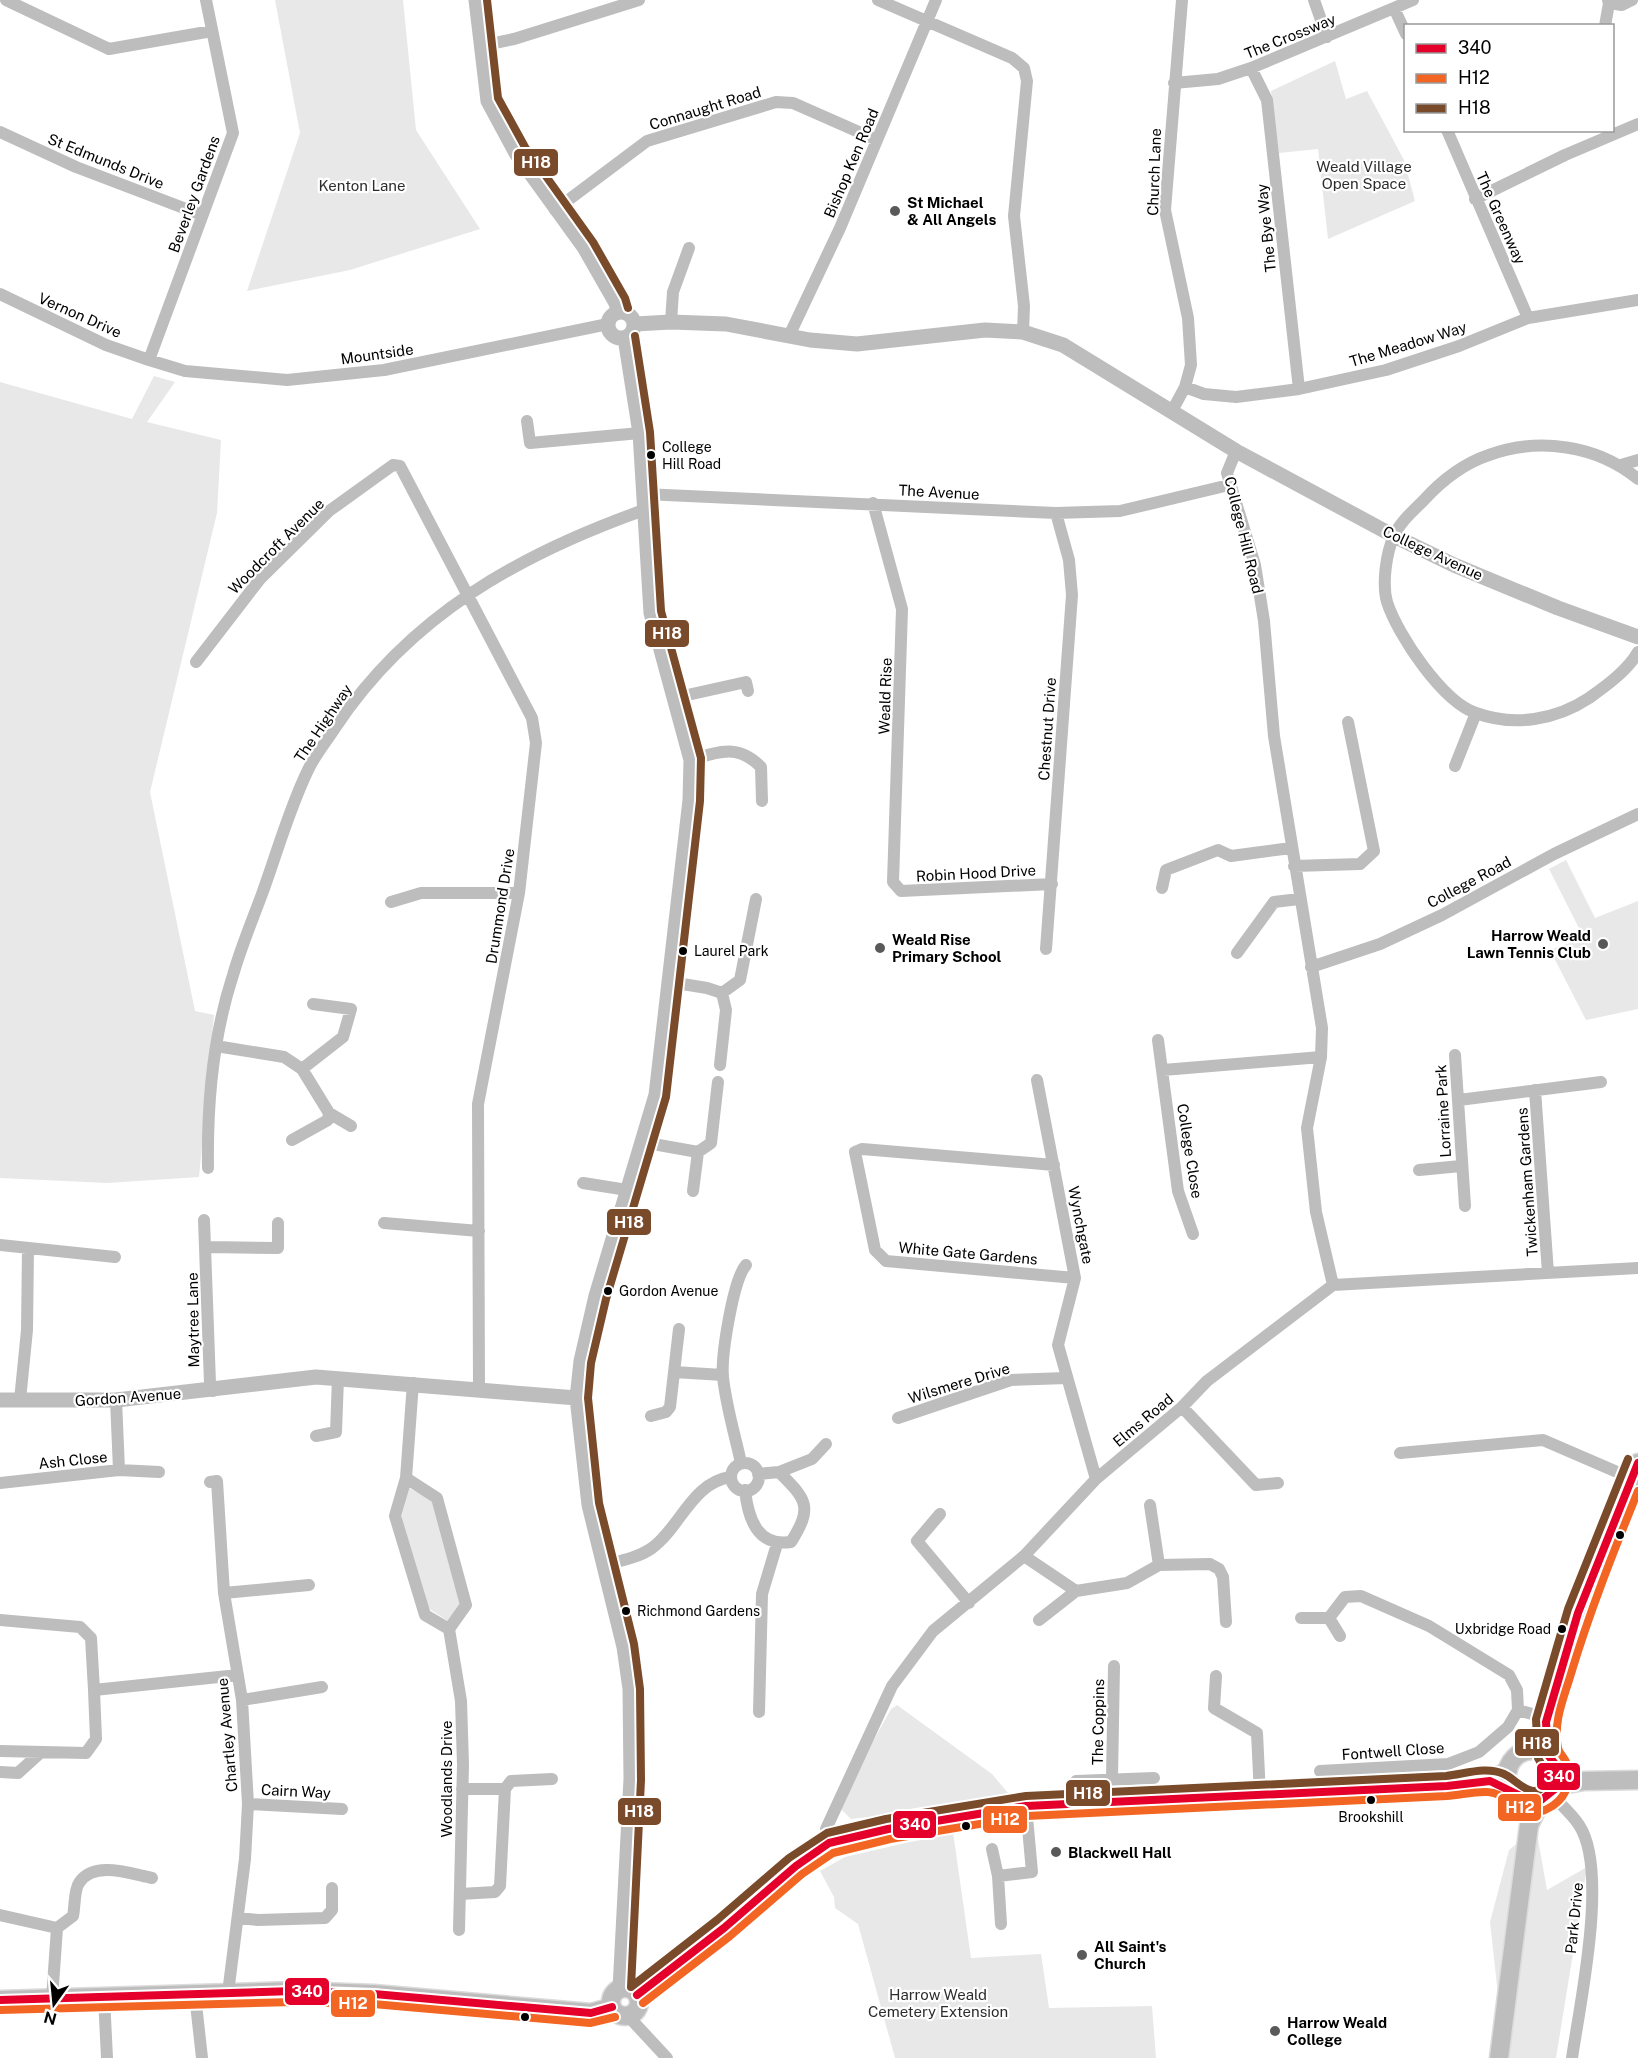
<svg xmlns="http://www.w3.org/2000/svg" width="1638" height="2058" viewBox="0 0 1638 2058" font-family="'Public Sans',sans-serif">
<style>
.green{fill:#e8e8e8}
.lines{fill:none;stroke-linecap:round;stroke-linejoin:round}
.primary-casing{stroke:#dbdbdb;stroke-width:21}
.minor{stroke:#bdbdbd;stroke-width:12}
.tertiary{stroke:#bdbdbd;stroke-width:15}
.primary{stroke:#bdbdbd;stroke-width:18}
.bus-1-casing{stroke:#fff;stroke-width:12}
.bus-2-casing{stroke:#fff;stroke-width:12}
.bus-3-casing{stroke:#fff;stroke-width:12}
.bus-1{stroke:#e4002b;stroke-width:8}
.bus-2{stroke:#f26522;stroke-width:8}
.bus-3{stroke:#7a4b2a;stroke-width:8}
.poi-dot{fill:#595959;stroke:#fff;stroke-width:2}
.bus-dot{fill:#000;stroke:#fff;stroke-width:2}
.labels{text-anchor:middle;dominant-baseline:central;stroke-width:4.5;stroke-linejoin:round;paint-order:stroke}
.bus-label{font-size:14px;fill:#000;stroke:#fff;text-anchor:start}
.street-label{font-size:15px;fill:#000;stroke:#fff}
.park-label{font-size:15px;fill:#2d2d2d;stroke:#fff}
.poi-label{font-size:15px;font-weight:bold;fill:#000;stroke:#fff;text-anchor:start}
.line-badge{stroke:#fff;stroke-width:2}
.badge-label{font-size:16px;text-anchor:middle;font-weight:bold;fill:#fff}
</style>
<rect width="100%" height="100%" fill="#fff"/>
<!-- green -->
<path class="green" d="M275 0H403L416 130 480 229 350 270 247 291 300 133Z
M1335 61 1346 99 1367 91 1404 160 1415 201 1328 239 1318 149 1279 153 1271 91Z
M154 376 175 382 147 422 221 440 217 513 150 792 195 1011 214 1015 199 1177 107 1183 0 1178V382L132 419Z
M1566 860 1595 918 1638 901V1009L1586 1020 1550 950 1584 938 1549 869Z
M409 1488 435 1501 460 1604 448 1621 425 1606 401 1519Z
M897 1705 992 1774 1014 1800 851 1819 841 1809 851 1781 891 1709Z
M1536 1828 1547 1890 1587 1867 1556 2058H1505L1490 1922 1509 1850Z
M953 1832 971 1958 1041 1954 1049 2008 1152 2006 1156 2058H895L858 1924 835 1908 834 1897 820 1871 845 1857Z"/>
<g class="lines">
<!-- primary casing -->
<g class="primary-casing">
<path id="primary" d="M1528 1750 1546 1722 1578 1613 1638 1463
M1507 1776a26 26 0 1 1 52 0a26 26 0 1 1-52 0Z
M1557 1786 1584 1781 1638 1780
M611 2002a14 14 0 1 1 28 0a14 14 0 1 1-28 0Z
M637 1995 724 1928 796 1866 829 1843 888 1829 1026 1806 1447 1786 1491 1781 1508 1770
M0 2000 294 1991 374 1994 591 2013 612 2007
M1499 2058 1529 1825 1541 1801"/>
</g>
<!-- minor -->
<path class="minor" d="M6 0 109 49 212 31
M878 0 1012 58 1024 68 1027 81 1014 216 1024 306 1023 332
M1314 0 1327 37
M1608 0 1609 3 1622 5 1632 0
M1394 8 1406 34
M1605 26 1609 3
M480 46 514 39 639 0
M1251 68 1267 100 1299 389
M1174 83 1218 79 1251 68 1413 0
M1447 130 1528 318
M0 132 76 167 202 215
M1475 199 1565 155 1638 124
M555 210 647 141 776 102 793 103 877 140
M0 294 106 345 149 360 185 371 287 380 384 370 608 324
M671 322 673 292 689 248
M789 336 840 228 936 0
M149 360 233 133 206 0
M1185 387 1204 394 1236 397 1299 389 1386 370 1459 346 1528 318 1638 300
M1172 411 1185 387 1191 365 1188 318 1165 210 1182 0
M527 421 530 443 640 433
M1236 451 1227 473 1255 565 1264 621 1274 736 1322 1028 1321 1057 1307 1128 1316 1212 1333 1285
M1621 465 1638 460
M1638 479C1597 445 1538 437 1489 455 1462 464 1442 480 1423 501 1413 511 1400 522 1394 536 1386 553 1382 584 1387 602 1398 636 1443 702 1476 713 1514 727 1556 720 1589 698 1606 686 1628 670 1638 652
M644 494 1056 513 1120 511 1229 485
M873 503 902 609 893 882 901 891 1052 884
M196 662 260 579 329 511 393 465 400 466 532 718 536 743 519 893 478 1104 479 1389
M674 698 746 682 748 691
M691 760C720 751 738 744 761 767L762 801
M1455 766 1476 713
M1294 866 1360 864 1374 851 1348 722
M1162 888 1166 870 1218 850 1231 856 1291 848
M391 902 421 893H519
M1046 949 1072 595 1069 560 1056 513
M1237 953 1274 902 1299 899
M1311 967 1380 944 1442 915 1554 854 1638 814
M670 982 707 988 722 993
M1158 1040 1178 1191 1193 1234
M216 1046 284 1057 302 1069 329 1113 351 1126
M1455 1055 1465 1206
M720 1065 726 1010 722 993 740 980 756 899
M302 1069 343 1037 351 1009 313 1004
M1163 1070 1321 1057
M1037 1080 1075 1278 1058 1345 1096 1479
M1535 1090 1548 1273
M1459 1100 1601 1082
M292 1140 328 1120 329 1113
M642 1142 698 1152
M1054 1165 862 1149 855 1152 875 1250 886 1261 1075 1278
M208 1168C207 1104 213 1036 233 975 241 947 252 921 262 894 277 853 289 809 308 770 315 755 326 742 335 728 410 615 520 554 644 510
M1419 1170 1461 1166
M583 1183 627 1190
M693 1191 698 1152 711 1143 718 1082
M204 1220 210 1383 213 1391
M384 1223 479 1231
M0 1245 115 1257
M207 1247 278 1248V1223
M674 1372 723 1375
M413 1383 406 1478 395 1516 425 1615 449 1629
M20 1400 27 1330 28 1248
M1182 1407 1256 1485 1278 1483
M651 1416 666 1412 670 1407 679 1329
M898 1418 1011 1380 1066 1378
M316 1436 336 1432 338 1378
M1400 1453 1543 1440 1631 1478
M741 1463C735 1435 726 1406 723 1377 721 1356 733 1280 746 1265
M731 1477a14 14 0 1 1 28 0a14 14 0 1 1-28 0Z
M119 1470 159 1472
M779 1472 812 1459 826 1444
M406 1478 437 1498 466 1605 449 1629 461 1701 463 1765 459 1930
M210 1482 217 1481 224 1593 242 1700 248 1804 245 1859 228 1993
M0 1483 119 1470 116 1400
M745 1490C748 1518 757 1547 791 1542 813 1507 807 1500 779 1472L758 1474
M1150 1505 1159 1565
M940 1514 917 1541 969 1603
M1024 1556 1076 1591 1127 1583 1159 1565 1210 1564 1219 1569 1223 1577 1226 1622
M603 1565C619 1561 638 1558 652 1548 680 1528 692 1482 731 1477
M224 1593 309 1585
M1301 1618H1329
M0 1620 80 1627 91 1638 94 1690
M1039 1620 1076 1591
M1216 1676 1214 1708 1257 1733 1260 1795
M242 1700 322 1687
M1518 1710 1547 1718
M759 1712 762 1594 777 1544
M0 1751 86 1753 96 1739 94 1690 238 1675
M1320 1771 1448 1764 1479 1752 1508 1727 1518 1710 1517 1690 1509 1675 1429 1626 1361 1596 1345 1597 1329 1618 1340 1636
M0 1772 18 1773 40 1753
M1112 1778 1114 1666
M1076 1781 1154 1778
M462 1789H505
M1551 1794C1560 1804 1572 1814 1579 1825 1609 1870 1580 2003 1572 2058
M248 1804 342 1809
M829 1843 826 1829 892 1686 933 1631 1024 1556 1096 1479 1182 1407 1207 1381 1333 1285 1638 1268
M992 1849 998 1876 1001 1924
M998 1876 1032 1872 1026 1806
M460 1894 495 1892 500 1886 505 1789 511 1781 552 1779
M0 1915 57 1928 52 1999
M238 1918 258 1920 325 1918 332 1910V1888
M57 1928 73 1916C75 1907 74 1890 79 1883 94 1860 131 1874 152 1878
M195 1995 202 2058
M104 1997 107 2058
M628 2016 667 2058"/>
<!-- tertiary -->
<path class="tertiary" d="M476 0 488 101 516 153 584 247 616 303 618 311
M608 325a13 13 0 1 1 26 0a13 13 0 1 1-26 0Z
M635 324 671 322 726 324 810 340 857 344 985 330 1023 332 1063 345 1236 451 1394 536 1454 565 1558 608 1638 637
M0 1400H116L316 1377 577 1398
M620 1989 631 1779 630 1689 624 1647 589 1505 577 1398 581 1361 596 1296 656 1095 690 800 691 760 651 613 640 433 625 338"/>
<!-- primary -->
<use href="#primary" class="primary"/>
<!-- bus-1 casing -->
<g class="bus-1-casing">
<path id="bus-1" d="M637 1995 724 1928 796 1866 829 1843 888 1829 1026 1806 1447 1786 1490 1781 1533 1802 1540 1801 1555 1789 1559 1775 1555 1764 1548 1755 1546 1722 1578 1613 1638 1463
M0 2000 294 1991 374 1994 591 2013 612 2007"/>
</g>
<!-- bus-2 casing -->
<g class="bus-2-casing">
<path id="bus-2" d="M643 2003 730 1936 802 1874 833 1853 890 1839 1027 1816 1447 1796C1461 1795 1475 1791 1488 1792 1510 1793 1522 1822 1547 1809 1564 1801 1574 1782 1567 1764 1565 1758 1559 1753 1558 1748 1553 1723 1563 1700 1570 1677 1589 1613 1613 1553 1638 1491
M0 2010 294 2002 373 2004 590 2023 615 2017"/>
</g>
<!-- bus-3 casing -->
<g class="bus-3-casing">
<path id="bus-3" d="M487 0 498 98 525 147 593 242 625 298 628 308
M635 336 650 432 661 611 701 758 700 801 666 1097 606 1299 591 1363 588 1398 599 1503 634 1644 640 1689 641 1780 631 1987 717 1920 789 1858 827 1833 886 1819 1026 1796 1446 1776C1465 1774 1486 1766 1504 1774 1513 1778 1523 1790 1533 1791 1542 1792 1547 1783 1548 1776L1538 1758 1536 1719 1568 1609 1628 1459"/>
</g>
<!-- bus-1 -->
<use href="#bus-1" class="bus-1"/>
<!-- bus-2 -->
<use href="#bus-2" class="bus-2"/>
<!-- bus-3 -->
<use href="#bus-3" class="bus-3"/>
</g>
<!-- markers -->
<g class="poi-dot">
<circle cx="895" cy="211" r="6"/>
<circle cx="1603" cy="944" r="6"/>
<circle cx="880" cy="948" r="6"/>
<circle cx="1056" cy="1852" r="6"/>
<circle cx="1082" cy="1955" r="6"/>
<circle cx="1275" cy="2031" r="6"/>
</g>
<g class="bus-dot">
<circle cx="651" cy="455" r="5"/>
<circle cx="683" cy="951" r="5"/>
<circle cx="608" cy="1291" r="5"/>
<circle cx="1620" cy="1535" r="5"/>
<circle cx="626" cy="1611" r="5"/>
<circle cx="1562" cy="1629" r="5"/>
<circle cx="1371" cy="1800" r="5"/>
<circle cx="966" cy="1826" r="5"/>
<circle cx="525" cy="2017" r="5"/>
</g>
<g class="labels">
<!-- bus labels -->
<g class="bus-label">
<text x="662" y="447">College<tspan x="662" dy="17">Hill Road</tspan></text>
<text x="694" y="951">Laurel Park</text>
<text x="619" y="1291">Gordon Avenue</text>
<text x="637" y="1611">Richmond Gardens</text>
<text x="1551" y="1629" text-anchor="end">Uxbridge Road</text>
<text x="1371" y="1817" text-anchor="middle">Brookshill</text>
</g>
<!-- street labels -->
<g class="street-label">
<text transform="translate(1290 36) rotate(-22)">The Crossway</text>
<text transform="translate(705 108) rotate(-17)">Connaught Road</text>
<text transform="translate(106 161) rotate(22)">St Edmunds Drive</text>
<text transform="translate(851 163) rotate(-67)">Bishop Ken Road</text>
<text transform="translate(1154 172) rotate(-88)">Church Lane</text>
<text transform="translate(194 194) rotate(-70)">Beverley Gardens</text>
<text transform="translate(1501 218) rotate(66)">The Greenway</text>
<text transform="translate(1266 228) rotate(-96)">The Bye Way</text>
<text transform="translate(80 315) rotate(24)">Vernon Drive</text>
<text transform="translate(1408 344) rotate(-17)">The Meadow Way</text>
<text transform="translate(377 354) rotate(-8)">Mountside</text>
<text transform="translate(939 492) rotate(3)">The Avenue</text>
<text transform="translate(1244 535) rotate(76)">College Hill Road</text>
<text transform="translate(276 546) rotate(-45)">Woodcroft Avenue</text>
<text transform="translate(1433 553) rotate(25)">College Avenue</text>
<text transform="translate(885 696) rotate(-88)">Weald Rise</text>
<text transform="translate(323 723) rotate(-56)">The Highway</text>
<text transform="translate(1047 729) rotate(-86)">Chestnut Drive</text>
<text transform="translate(976 873) rotate(-3)">Robin Hood Drive</text>
<text transform="translate(1469 882) rotate(-28)">College Road</text>
<text transform="translate(500 906) rotate(-81)">Drummond Drive</text>
<text transform="translate(1443 1111) rotate(-93)">Lorraine Park</text>
<text transform="translate(1190 1151) rotate(81)">College Close</text>
<text transform="translate(1527 1182) rotate(-94)">Twickenham Gardens</text>
<text transform="translate(1081 1225) rotate(79)">Wynchgate</text>
<text transform="translate(968 1253) rotate(5)">White Gate Gardens</text>
<text transform="translate(193 1320) rotate(-91)">Maytree Lane</text>
<text transform="translate(959 1383) rotate(-17)">Wilsmere Drive</text>
<text transform="translate(128 1397) rotate(-4)">Gordon Avenue</text>
<text transform="translate(1143 1420) rotate(-40)">Elms Road</text>
<text transform="translate(73 1460) rotate(-6)">Ash Close</text>
<text transform="translate(1098 1722) rotate(-89)">The Coppins</text>
<text transform="translate(227 1735) rotate(-95)">Chartley Avenue</text>
<text transform="translate(1393 1751) rotate(-4)">Fontwell Close</text>
<text transform="translate(446 1779) rotate(-90)">Woodlands Drive</text>
<text transform="translate(296 1791) rotate(3)">Cairn Way</text>
<text transform="translate(1574 1918) rotate(-84)">Park Drive</text>
</g>
<!-- park labels -->
<g class="park-label">
<text x="1364" y="166">Weald Village<tspan x="1364" dy="17">Open Space</tspan></text>
<text x="362" y="185">Kenton Lane</text>
<text x="938" y="1994">Harrow Weald<tspan x="938" dy="17">Cemetery Extension</tspan></text>
</g>
<!-- poi labels -->
<g class="poi-label">
<text x="907" y="202">St Michael<tspan x="907" dy="17">&amp; All Angels</tspan></text>
<text x="1591" y="935" text-anchor="end">Harrow Weald<tspan x="1591" dy="17">Lawn Tennis Club</tspan></text>
<text x="892" y="939">Weald Rise<tspan x="892" dy="17">Primary School</tspan></text>
<text x="1068" y="1852">Blackwell Hall</text>
<text x="1094" y="1946">All Saint's<tspan x="1094" dy="17">Church</tspan></text>
<text x="1287" y="2022">Harrow Weald<tspan x="1287" dy="17">College</tspan></text>
</g>
</g>
<g class="line-badge">
<rect x="513" y="148" width="46" height="29" rx="6" fill="#7a4b2a"/>
<rect x="644" y="619" width="46" height="29" rx="6" fill="#7a4b2a"/>
<rect x="606" y="1208" width="46" height="28" rx="6" fill="#7a4b2a"/>
<rect x="1514" y="1728" width="46" height="29" rx="6" fill="#7a4b2a"/>
<rect x="1536" y="1762" width="45" height="29" rx="6" fill="#e4002b"/>
<rect x="1065" y="1779" width="46" height="28" rx="6" fill="#7a4b2a"/>
<rect x="1497" y="1793" width="45" height="29" rx="6" fill="#f26522"/>
<rect x="617" y="1797" width="45" height="29" rx="6" fill="#7a4b2a"/>
<rect x="982" y="1805" width="46" height="29" rx="6" fill="#f26522"/>
<rect x="892" y="1810" width="45" height="29" rx="6" fill="#e4002b"/>
<rect x="284" y="1977" width="46" height="29" rx="6" fill="#e4002b"/>
<rect x="330" y="1989" width="46" height="29" rx="6" fill="#f26522"/>
</g>
<g class="badge-label">
<text x="536" y="168">H18</text>
<text x="667" y="639">H18</text>
<text x="629" y="1228">H18</text>
<text x="1537" y="1749">H18</text>
<text x="1559" y="1782">340</text>
<text x="1088" y="1799">H18</text>
<text x="1520" y="1813">H12</text>
<text x="639" y="1817">H18</text>
<text x="1005" y="1825">H12</text>
<text x="915" y="1830">340</text>
<text x="307" y="1997">340</text>
<text x="353" y="2009">H12</text>
</g>
<!-- legend -->
<rect x="1404" y="24" width="210" height="108" fill="#ffffff" stroke="#999999" stroke-width="1.5"/>
<rect x="1416" y="44" width="30" height="9" fill="#e4002b" stroke="#999999" stroke-width="1.5"/>
<text x="1458" y="54" font-size="18" fill="#000000">340</text>
<rect x="1416" y="74" width="30" height="9" fill="#f26522" stroke="#999999" stroke-width="1.5"/>
<text x="1458" y="84" font-size="18" fill="#000000">H12</text>
<rect x="1416" y="104" width="30" height="9" fill="#7a4b2a" stroke="#999999" stroke-width="1.5"/>
<text x="1458" y="114" font-size="18" fill="#000000">H18</text>
<!-- north arrow -->
<g transform="translate(54 2004) rotate(195)" stroke="#ffffff" stroke-width="4.5" paint-order="stroke">
<path d="M0-4.5L10 22L0 15L-10 22Z" fill="#000000"/>
<text y="-9" font-size="16" font-weight="bold" text-anchor="middle" fill="#000000">N</text>
</g>
</svg>
